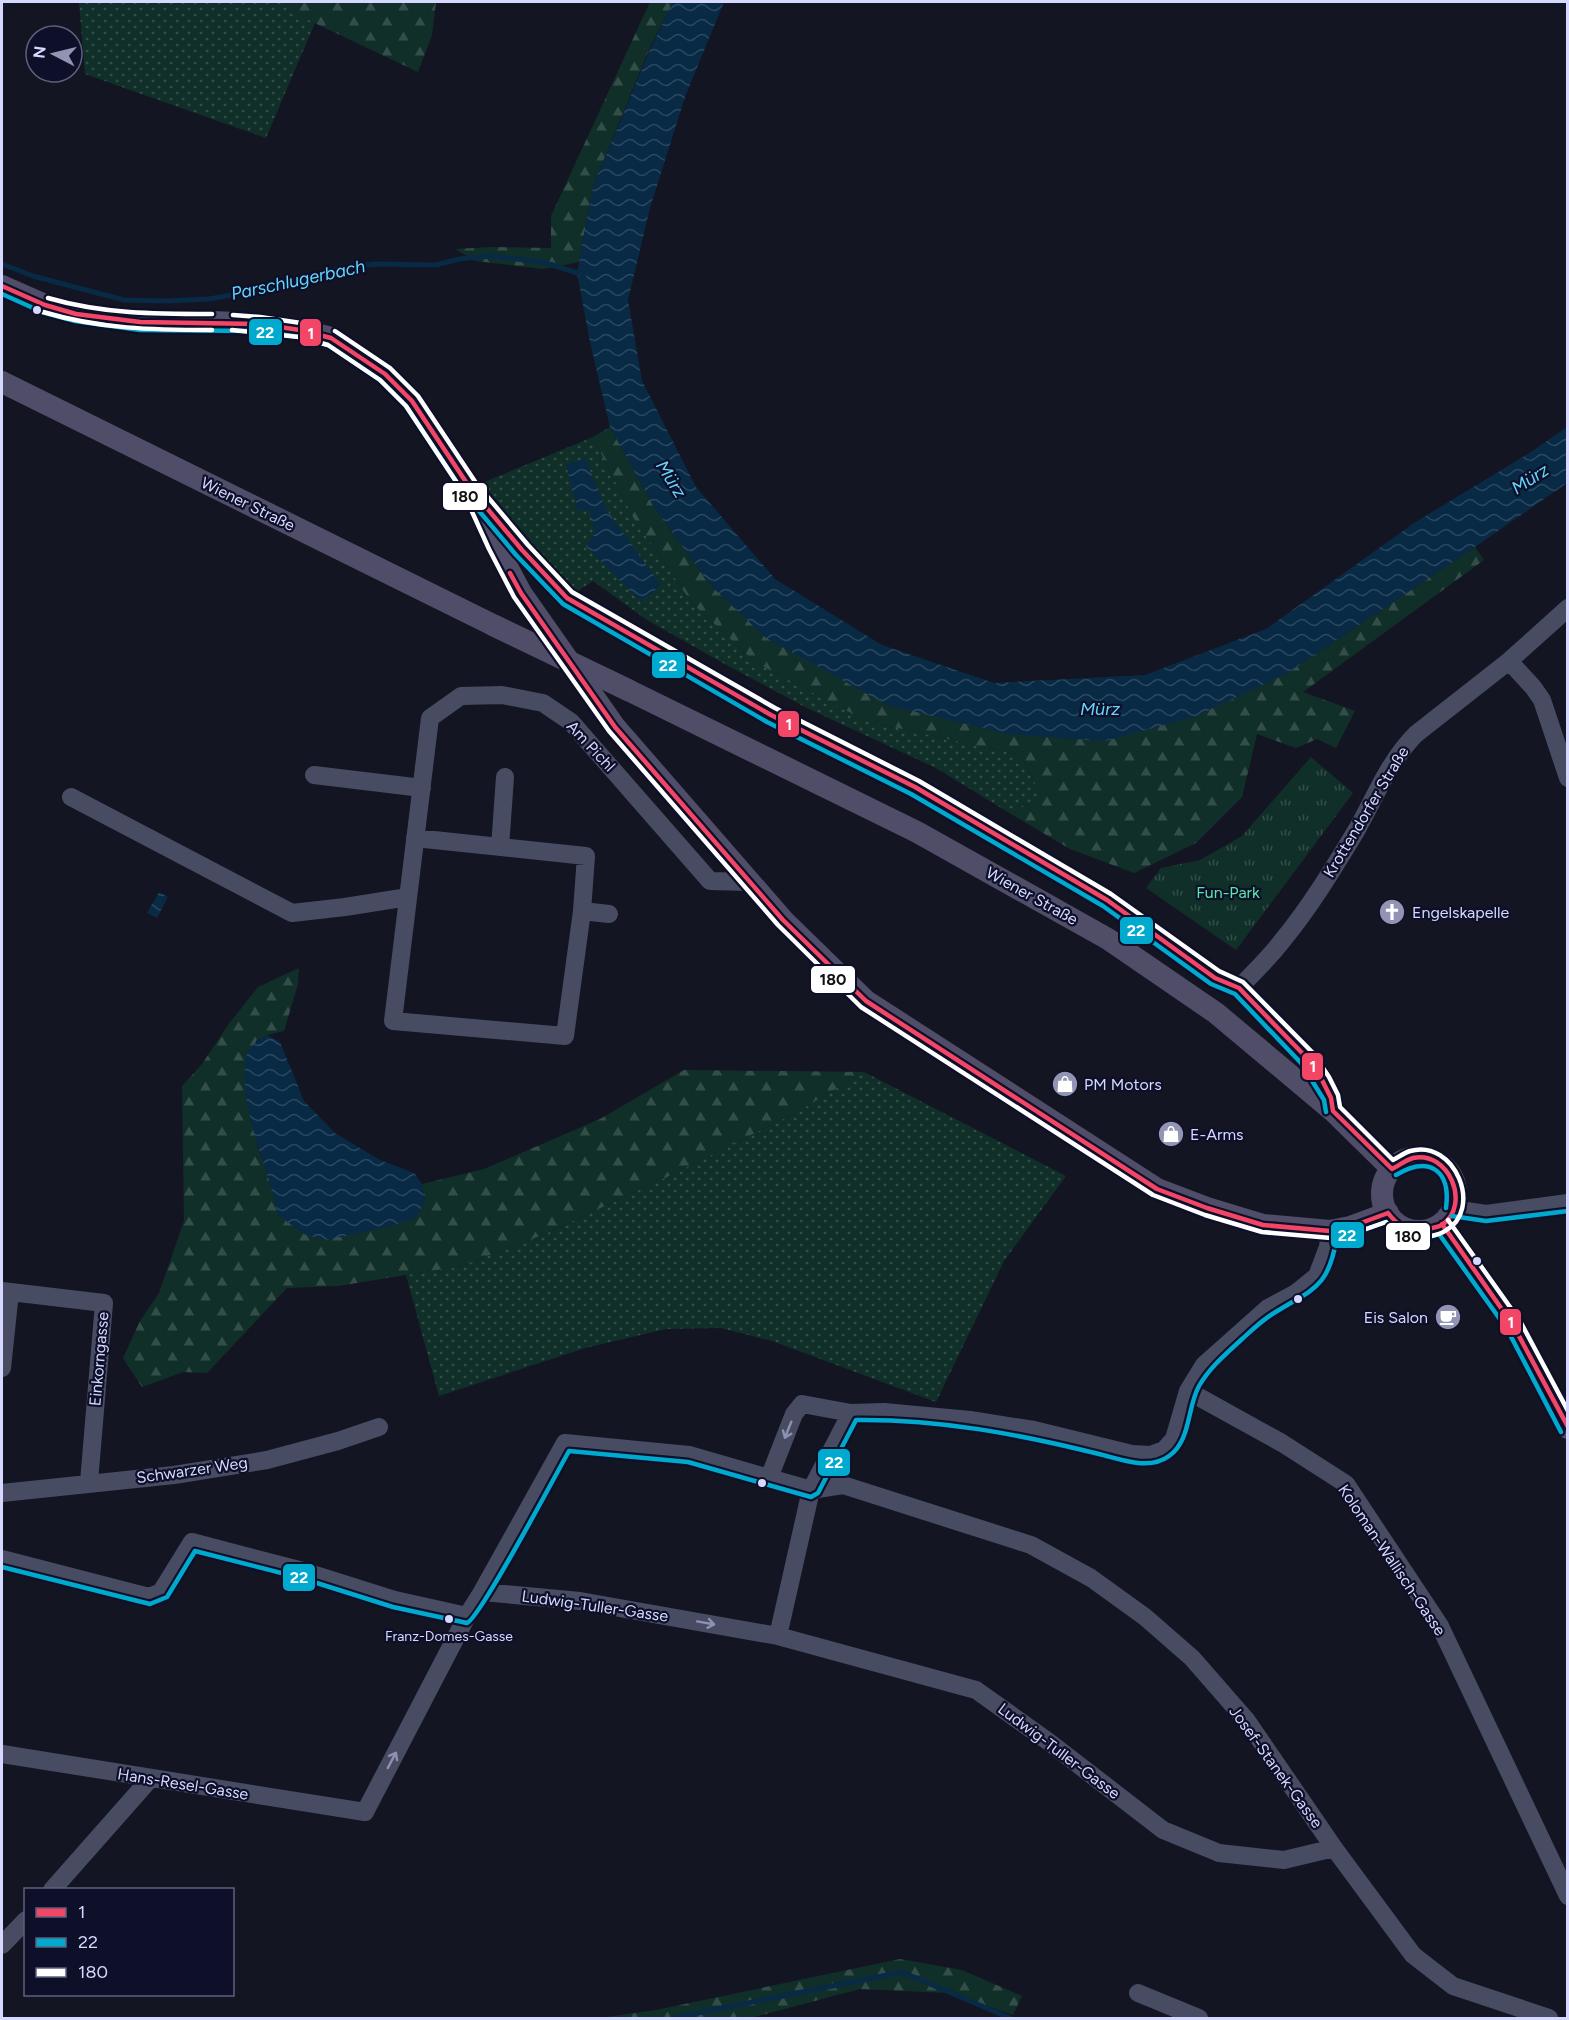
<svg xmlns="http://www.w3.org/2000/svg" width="1569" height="2020" viewBox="0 0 1569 2020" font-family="Figtree,sans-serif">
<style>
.grass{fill:url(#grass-dots)}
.forest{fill:url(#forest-firs)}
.park{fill:url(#park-tufts)}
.water{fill:url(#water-waves)}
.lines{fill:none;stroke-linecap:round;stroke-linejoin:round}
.stream{stroke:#082a45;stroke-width:5}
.minor{stroke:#484c63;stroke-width:18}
.major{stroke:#504d69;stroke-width:22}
.major-bridge{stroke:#504d69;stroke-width:22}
.bus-1-casing{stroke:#0e0f28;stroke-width:9}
.bus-2-casing{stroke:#0e0f28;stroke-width:9}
.bus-3-casing{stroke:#0e0f28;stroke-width:9}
.bus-1{stroke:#f34667;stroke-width:4.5}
.bus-2{stroke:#00a9ce;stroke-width:4.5}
.bus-3{stroke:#fff;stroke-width:4.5}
.oneway{stroke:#8e92b1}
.bus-dot{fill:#d5d9ff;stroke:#0e0f28;stroke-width:2}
.labels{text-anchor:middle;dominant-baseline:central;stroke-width:4.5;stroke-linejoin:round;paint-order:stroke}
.bus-label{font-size:14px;fill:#d5d9ff;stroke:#0e0f28}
.street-label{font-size:16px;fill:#d5d9ff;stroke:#0e0f28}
.park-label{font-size:16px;fill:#59e8a6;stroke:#0e0f28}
.poi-label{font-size:16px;fill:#d5d9ff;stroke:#0e0f28;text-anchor:start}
.water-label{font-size:18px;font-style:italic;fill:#63d7ff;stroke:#0e0f28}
.line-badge{stroke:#0e0f28;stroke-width:2}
.badge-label{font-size:16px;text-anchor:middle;font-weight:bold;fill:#fff}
.pale-badge-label{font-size:16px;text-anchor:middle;font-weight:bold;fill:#111}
</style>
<defs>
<pattern id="grass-dots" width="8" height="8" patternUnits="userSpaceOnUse" patternTransform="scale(1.5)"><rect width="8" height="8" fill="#112f29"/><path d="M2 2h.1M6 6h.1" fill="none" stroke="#334d49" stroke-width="1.8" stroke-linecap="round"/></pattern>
<pattern id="forest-firs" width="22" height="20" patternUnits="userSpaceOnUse" patternTransform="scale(1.5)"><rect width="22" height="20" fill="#112f29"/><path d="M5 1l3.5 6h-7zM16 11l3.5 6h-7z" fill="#334d49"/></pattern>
<pattern id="park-tufts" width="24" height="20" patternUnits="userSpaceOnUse" patternTransform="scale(1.5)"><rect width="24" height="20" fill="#112f29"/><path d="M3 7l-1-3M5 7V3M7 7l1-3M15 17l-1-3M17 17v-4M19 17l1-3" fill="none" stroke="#334d49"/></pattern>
<pattern id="water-waves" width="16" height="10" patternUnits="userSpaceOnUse" patternTransform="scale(1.5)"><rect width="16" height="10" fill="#082a45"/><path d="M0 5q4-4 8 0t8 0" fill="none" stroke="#2b4861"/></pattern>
</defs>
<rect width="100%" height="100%" fill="#141522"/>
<!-- grass -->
<path class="grass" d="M79 2H305L317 18 266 138 85 74Z
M593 437 634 519 692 603 755 662 866 721 1020 755 1042 796 1011 814 936 768 807 708 730 667 647 620 593 581 567 598 470 488Z
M864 1072 1066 1176 1004 1261 936 1402 772 1341 721 1328 666 1329 585 1348 439 1396 406 1275 462 1266 545 1234 667 1177 795 1113Z"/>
<!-- forest -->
<path class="forest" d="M288 2H436L432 35 418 72 302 17Z
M650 2H673L651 45 593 186 579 262 543 269 476 261 455 249 493 247 551 248V216Z
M610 427 654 507 711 586 887 705 1286 674 1475 547 1484 560 1303 692 1355 711 1336 748 1317 739 1296 748 1257 734 1242 797 1196 843 1134 873 1070 849 1011 814 1042 796 1020 755 866 721 755 662 692 603 634 519 593 437Z
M299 968 298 984 284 1031 267 1035 256 1041 246 1096 258 1148 267 1172 425 1202 422 1184 484 1169 600 1119 684 1070 864 1072 795 1113 667 1177 545 1234 462 1266 338 1286 287 1288 207 1373 183 1372 142 1387 123 1358 140 1321 159 1293 184 1221 182 1086 202 1064 228 1025 258 987Z
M900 1959 962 1970 1022 1996 1013 2015 950 1993 860 1989 751 2018H599L656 2010Z"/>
<!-- park -->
<path class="park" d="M1311 757 1353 793 1236 950 1146 888 1161 868 1200 860 1242 836Z"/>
<!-- water -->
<path class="water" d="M673 2H724L685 97 650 208 628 300 642 381 696 487 775 579 882 645 994 683 1145 675 1266 629 1414 523 1531 452 1567 427V483L1475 547 1286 674 1194 717 1105 741 1007 734 887 705 766 638 711 586 654 507 610 427 590 342 577 273 593 186 652 45Z
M585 458 606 509 661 585 641 602 586 546 595 533 589 509 578 511 566 465Z
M159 892 168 897 157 918 147 913Z
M267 1035 280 1042 304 1101 335 1133 380 1160 414 1173 422 1184 425 1202 416 1217 392 1226 325 1240 304 1234 278 1215C274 1200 271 1185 266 1171 255 1138 240 1093 246 1058 248 1047 258 1040 267 1035Z"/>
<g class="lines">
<!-- stream -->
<path class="stream" d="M2 264 33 276 124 300 167 301 209 299 287 285 341 268 375 264 436 265 459 259 491 256 543 262 584 275
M673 2018 902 1972 1010 2018"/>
<!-- minor -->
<path class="minor" d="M1509 661 1533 687 1542 700 1568 778
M314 775 422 788
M71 797 292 913 345 907 408 897
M415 838 586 856 582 911 565 1036 393 1021 430 718 461 696 502 695 543 703 571 722 710 881 750 882
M500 847 505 777
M582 911 609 914
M1239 988C1253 973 1269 958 1282 941 1310 907 1333 869 1356 831 1375 798 1388 762 1416 734L1509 661 1568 608
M1453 1209 1486 1214 1568 1203
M2 1291 104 1303 89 1482
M2 1368 10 1292
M1188 1391 1282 1443 1346 1484 1440 1626 1568 1896
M769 1478 794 1414 802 1404 851 1413 884 1412 970 1420 1034 1430 1132 1454 1151 1455 1164 1450 1174 1439 1188 1391 1204 1365 1268 1308 1296 1293 1317 1276 1328 1247 1330 1231
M2 1493 174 1475 267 1460 338 1441 379 1427
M2 1559 149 1597 161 1592 192 1542 303 1571 395 1600 467 1616
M482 1592 580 1601 778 1636 976 1690 1049 1742 1163 1830 1219 1853 1284 1860 1334 1848
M778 1636 811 1490 851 1413
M2 1754 365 1812 467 1616 482 1592 565 1443 689 1455 811 1490 843 1485 1031 1545 1091 1578 1145 1617 1192 1658 1247 1721 1334 1848 1413 1955 1453 1986 1549 2018
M52 1890 150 1779
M2 1945 26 1920
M1138 1993 1199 2018"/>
<!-- major -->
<path class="major" d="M2 286 45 305 76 314 140 322H212L259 324 300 330 331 338 350 350 385 374 412 401 470 488 522 550 567 598 771 715 915 787 1107 900 1215 978 1239 988 1307 1058 1322 1080 1331 1098 1333 1111
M2 382 495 626
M480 511 496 546 521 593 615 727 783 920 866 1001 1157 1189 1207 1208 1263 1225 1330 1231 1350 1227 1388 1213
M628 690 917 832 1108 939 1216 1013 1333 1111 1392 1169
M1382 1194a37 37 0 1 1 74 0a37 37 0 1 1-74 0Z
M1442 1224 1456 1246 1513 1325 1568 1428"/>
<!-- major-bridge -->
<path class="major-bridge" d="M495 626 628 690"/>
<!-- bus-1 casing -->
<g class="bus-1-casing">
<path id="bus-1" d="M2 286 45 305 76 314 140 322 259 324 300 330 331 338 385 374 412 401 470 488 522 550 567 598 771 715 915 787 1107 900 1215 978 1239 988 1307 1058 1322 1080 1331 1098 1333 1111 1392 1169C1398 1166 1406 1160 1413 1158 1448 1150 1472 1204 1442 1225 1438 1227 1432 1228 1428 1229 1412 1235 1398 1226 1388 1213
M510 573 521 593 615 727 783 920 866 1001 1157 1189 1207 1208 1263 1225 1330 1231 1350 1227 1388 1213
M1442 1224 1513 1325 1568 1427"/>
</g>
<!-- bus-2 casing -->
<g class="bus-2-casing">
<path id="bus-2" d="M2 294 42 312 75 321 140 330 258 331 299 337 328 345 380 380 406 406 464 493 516 555 563 604 767 722 911 794 1103 906 1211 984 1235 994 1301 1063 1324 1100 1326 1112
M1396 1175C1429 1155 1451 1170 1446 1208
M1452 1216 1486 1221 1568 1211
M2 1567 150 1604 167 1597 195 1551 301 1578 393 1607 467 1623C480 1618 556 1474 569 1451L688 1462 811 1497 818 1493 856 1420C938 1419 1019 1434 1099 1454 1120 1459 1149 1471 1169 1456 1191 1441 1187 1407 1199 1386 1210 1367 1227 1353 1242 1339 1252 1330 1262 1320 1274 1313 1314 1288 1328 1289 1337 1237L1352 1234 1386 1222C1400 1238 1419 1242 1439 1234L1507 1329 1561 1432"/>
</g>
<!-- bus-3 casing -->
<g class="bus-3-casing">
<path id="bus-3" d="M48 298C103 314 155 314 212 314
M43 312C100 329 153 330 212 330
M233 315 260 317 301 323
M232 330 299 337 328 345 380 380 406 406 463 492 489 549 514 597 609 731 778 925 861 1007 1153 1195 1205 1215 1262 1232 1331 1238 1352 1234 1386 1222C1398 1235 1413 1242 1431 1236 1436 1235 1441 1234 1445 1231 1484 1210 1455 1138 1410 1151 1404 1153 1399 1157 1393 1160L1340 1107 1338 1095 1329 1077 1313 1053 1243 982 1219 971 1111 894 919 781 775 708 572 592 528 545 476 483 418 396 390 368
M335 331 390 368
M1448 1220 1520 1321 1568 1411"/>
</g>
<!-- bus-1 -->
<use href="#bus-1" class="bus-1"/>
<!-- bus-2 -->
<use href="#bus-2" class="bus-2"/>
<!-- bus-3 -->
<use href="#bus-3" class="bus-3"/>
</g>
<!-- one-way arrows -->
<defs><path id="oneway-shaft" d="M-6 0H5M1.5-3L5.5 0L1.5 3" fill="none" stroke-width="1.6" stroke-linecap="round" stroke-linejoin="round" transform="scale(1.5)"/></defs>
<g class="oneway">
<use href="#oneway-shaft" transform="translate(788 1430) rotate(112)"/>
<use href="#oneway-shaft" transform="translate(706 1623) rotate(10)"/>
<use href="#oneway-shaft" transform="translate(392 1760) rotate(-62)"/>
</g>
<!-- icons -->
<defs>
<g id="church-disc" transform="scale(1.35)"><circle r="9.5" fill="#9194b2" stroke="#0e0f28"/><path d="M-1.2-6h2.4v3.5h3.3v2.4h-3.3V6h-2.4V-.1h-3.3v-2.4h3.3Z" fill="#fff"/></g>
<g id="shop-disc" transform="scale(1.35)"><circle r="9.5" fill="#9194b2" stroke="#0e0f28"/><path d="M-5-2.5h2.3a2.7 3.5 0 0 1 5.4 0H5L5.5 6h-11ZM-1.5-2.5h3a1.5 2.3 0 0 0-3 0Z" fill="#fff"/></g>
<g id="cafe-disc" transform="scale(1.35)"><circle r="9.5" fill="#9194b2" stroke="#0e0f28"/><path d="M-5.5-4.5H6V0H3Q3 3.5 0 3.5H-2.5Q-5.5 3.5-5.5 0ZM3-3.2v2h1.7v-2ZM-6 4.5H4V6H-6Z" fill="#fff"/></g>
</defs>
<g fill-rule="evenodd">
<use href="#church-disc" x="1392" y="912"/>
<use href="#shop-disc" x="1065" y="1084"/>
<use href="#shop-disc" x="1171" y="1134"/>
<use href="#cafe-disc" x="1448" y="1317"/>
</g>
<!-- markers -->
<g class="bus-dot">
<circle cx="37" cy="310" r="5"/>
<circle cx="1477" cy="1261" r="5"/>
<circle cx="1298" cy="1299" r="5"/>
<circle cx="762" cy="1483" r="5"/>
<circle cx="449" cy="1619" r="5"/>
</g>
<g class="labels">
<!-- bus labels -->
<g class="bus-label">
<text x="449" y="1636">Franz-Domes-Gasse</text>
</g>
<!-- street labels -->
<g class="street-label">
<text transform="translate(248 504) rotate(26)">Wiener Straße</text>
<text transform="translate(591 746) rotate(47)">Am Pichl</text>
<text transform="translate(1366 812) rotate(-59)">Krottendorfer Straße</text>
<text transform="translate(1032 896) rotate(29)">Wiener Straße</text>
<text transform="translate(99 1359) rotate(-85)">Einkorngasse</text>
<text transform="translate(192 1470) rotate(-8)">Schwarzer Weg</text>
<text transform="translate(1392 1560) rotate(56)">Koloman-Wallisch-Gasse</text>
<text transform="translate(595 1606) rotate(8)">Ludwig-Tuller-Gasse</text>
<text transform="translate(1059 1751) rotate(37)">Ludwig-Tuller-Gasse</text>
<text transform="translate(1276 1767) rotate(54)">Josef-Stanek-Gasse</text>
<text transform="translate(183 1784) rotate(9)">Hans-Resel-Gasse</text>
</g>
<!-- park labels -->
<g class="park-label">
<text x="1228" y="892">Fun-Park</text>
</g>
<!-- poi labels -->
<g class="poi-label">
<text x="1412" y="912">Engelskapelle</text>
<text x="1084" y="1084">PM Motors</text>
<text x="1190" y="1134">E-Arms</text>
<text x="1428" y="1317" text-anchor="end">Eis Salon</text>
</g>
<!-- water labels -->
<g class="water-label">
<text transform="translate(298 280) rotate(-12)">Parschlugerbach</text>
<text transform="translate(671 479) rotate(58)">Mürz</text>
<text transform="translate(1530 479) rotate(-33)">Mürz</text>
<text x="1100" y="709">Mürz</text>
</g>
</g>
<g class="line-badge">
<rect x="248" y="318" width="35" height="28" rx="6" fill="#00a9ce"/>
<rect x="299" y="318" width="23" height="29" rx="6" fill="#f34667"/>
<rect x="442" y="482" width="46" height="29" rx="6" fill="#fff"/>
<rect x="651" y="651" width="35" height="28" rx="6" fill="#00a9ce"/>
<rect x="777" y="710" width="23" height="28" rx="6" fill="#f34667"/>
<rect x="1119" y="916" width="35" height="29" rx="6" fill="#00a9ce"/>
<rect x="810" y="965" width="46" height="29" rx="6" fill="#fff"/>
<rect x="1301" y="1052" width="23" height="29" rx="6" fill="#f34667"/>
<rect x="1330" y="1221" width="35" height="28" rx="6" fill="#00a9ce"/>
<rect x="1385" y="1222" width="46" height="29" rx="6" fill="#fff"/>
<rect x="1499" y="1308" width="23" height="28" rx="6" fill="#f34667"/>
<rect x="817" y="1448" width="34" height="29" rx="6" fill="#00a9ce"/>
<rect x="282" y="1563" width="34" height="29" rx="6" fill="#00a9ce"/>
</g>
<g class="badge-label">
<text x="265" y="338">22</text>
<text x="311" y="339">1</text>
<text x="668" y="671">22</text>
<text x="789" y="730">1</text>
<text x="1136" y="936">22</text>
<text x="1313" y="1072">1</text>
<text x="1347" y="1241">22</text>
<text x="1511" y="1328">1</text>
<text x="834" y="1468">22</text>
<text x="299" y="1583">22</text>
</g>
<g class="pale-badge-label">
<text x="465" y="502">180</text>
<text x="833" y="985">180</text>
<text x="1408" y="1242">180</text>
</g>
<!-- border -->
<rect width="1569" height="2020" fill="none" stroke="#d5d9ff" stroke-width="6"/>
<!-- legend -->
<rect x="24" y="1888" width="210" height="108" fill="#0e0f28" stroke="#5e607e" stroke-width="1.5"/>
<rect x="36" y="1908" width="30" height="9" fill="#f34667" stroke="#5e607e" stroke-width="1.5"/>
<text x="78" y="1918" font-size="18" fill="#d5d9ff">1</text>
<rect x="36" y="1938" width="30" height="9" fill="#00a9ce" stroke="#5e607e" stroke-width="1.5"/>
<text x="78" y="1948" font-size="18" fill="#d5d9ff">22</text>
<rect x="36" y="1968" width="30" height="9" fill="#ffffff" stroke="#5e607e" stroke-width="1.5"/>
<text x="78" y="1978" font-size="18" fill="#d5d9ff">180</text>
<!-- north arrow -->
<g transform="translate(54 54) rotate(277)"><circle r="28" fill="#0e0f28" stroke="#5e607e" stroke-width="1.5"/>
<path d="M0-4.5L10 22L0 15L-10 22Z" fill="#9194b2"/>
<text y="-9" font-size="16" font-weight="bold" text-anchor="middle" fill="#d5d9ff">N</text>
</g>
</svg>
